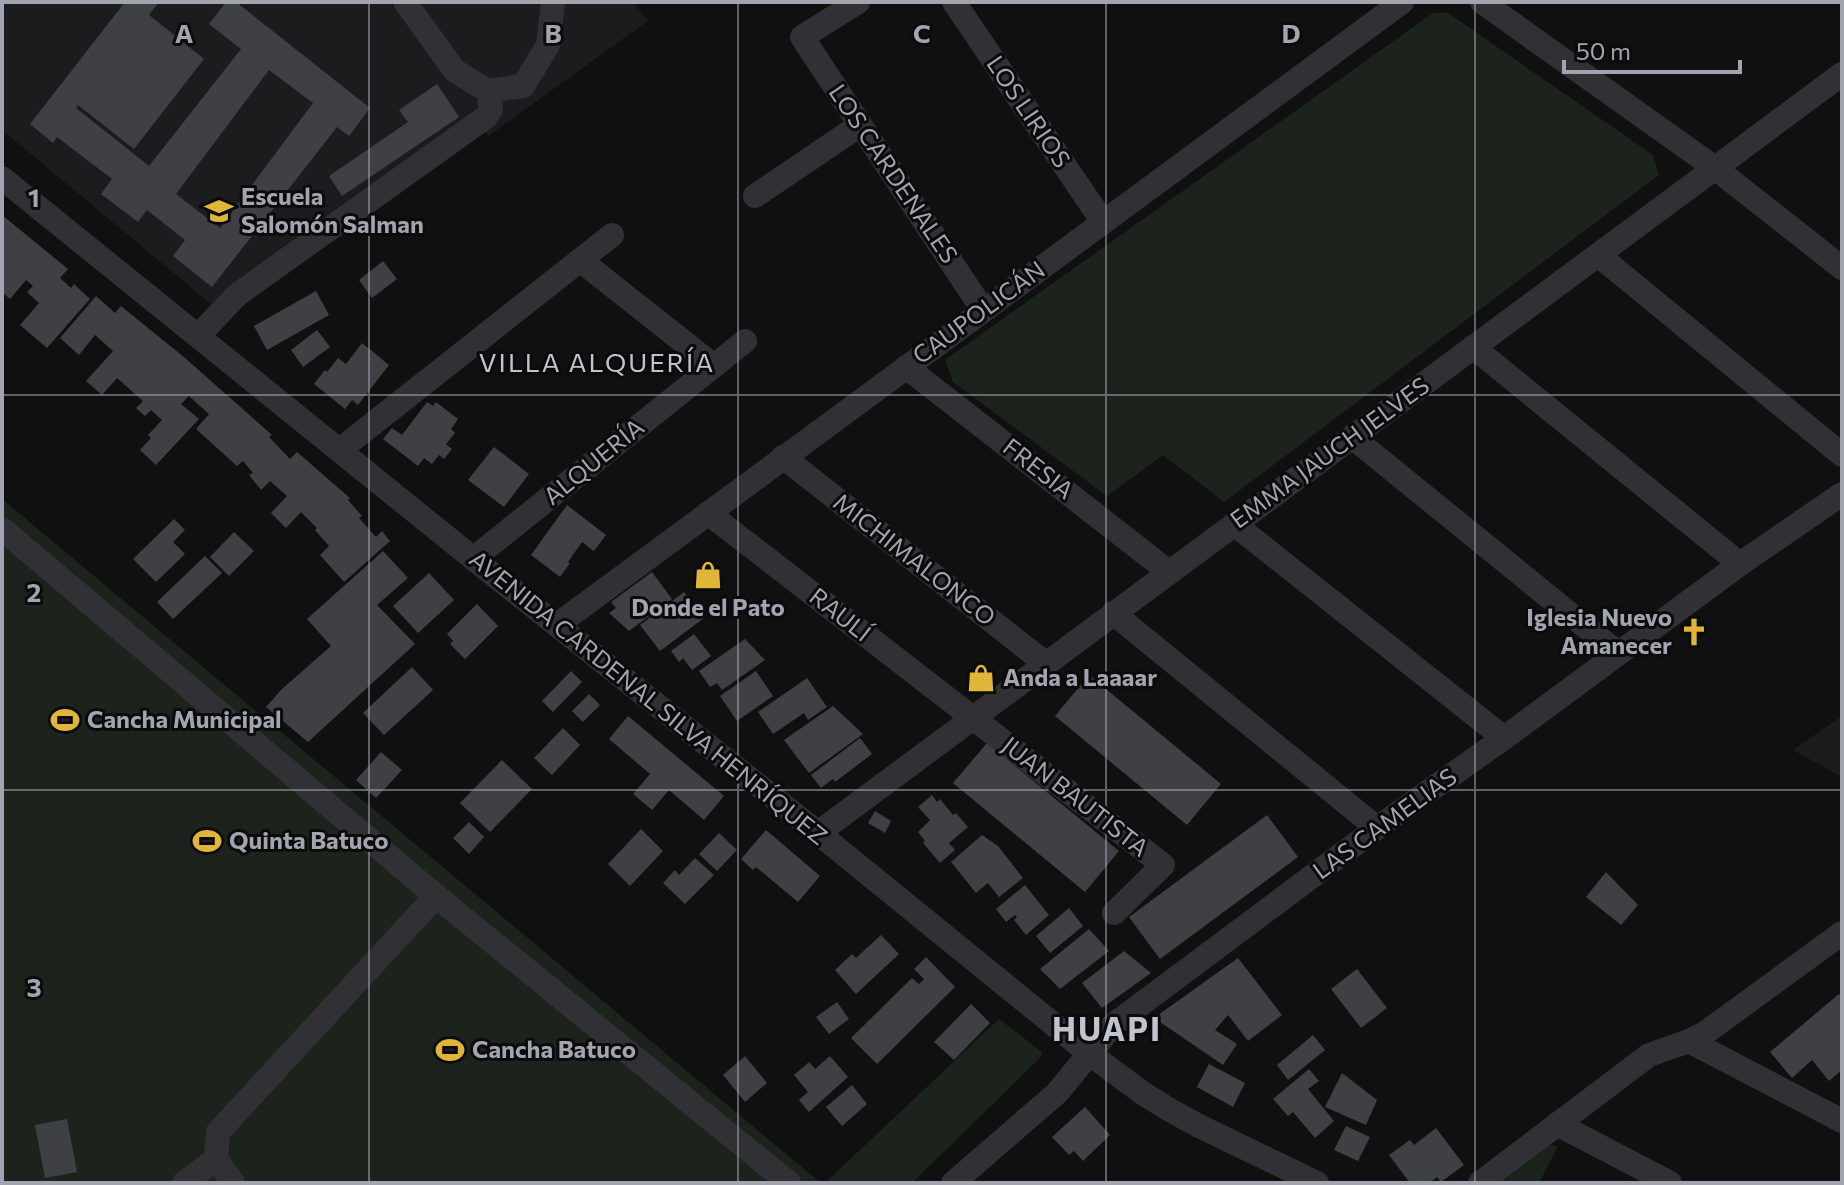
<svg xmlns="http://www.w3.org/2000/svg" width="1844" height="1185" font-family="Commissioner,sans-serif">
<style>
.built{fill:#1c1c1e}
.green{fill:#1c231d}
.building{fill:#3f4044;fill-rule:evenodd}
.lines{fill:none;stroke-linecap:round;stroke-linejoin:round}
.minor{stroke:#313135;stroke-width:24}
.grid{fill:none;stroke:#a2a5b0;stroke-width:2;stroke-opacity:0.55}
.labels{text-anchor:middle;stroke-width:6;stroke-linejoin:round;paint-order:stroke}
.street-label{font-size:24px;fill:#a2a5b0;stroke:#0b0b0c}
.poi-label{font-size:24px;font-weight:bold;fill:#a2a5b0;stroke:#0b0b0c;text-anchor:start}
.neighbourhood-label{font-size:26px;letter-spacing:2px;fill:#c2c4cd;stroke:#0b0b0c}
.district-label{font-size:32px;font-weight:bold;letter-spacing:2px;fill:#c2c4cd;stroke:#0b0b0c}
.grid-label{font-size:26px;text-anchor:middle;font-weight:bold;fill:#a2a5b0;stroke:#0b0b0c;stroke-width:6;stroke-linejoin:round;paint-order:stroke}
</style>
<rect width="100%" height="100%" fill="#101011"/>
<g class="built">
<path d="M2,2H390L416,38L392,2H633L648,21L488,136L473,114L212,305L2,130Z"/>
<path d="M1842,716V777L1793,750Z"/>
</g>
<g class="green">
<path d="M1433,13H1448L1653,155L1659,175L1224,502L1163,455L1107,496L953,382L945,360Z"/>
<path d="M2,499L821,1183H2Z"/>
<path d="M999,1019L1042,1052L1040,1058L912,1183L826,1182Z"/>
<path d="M1550,1145L1558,1146L1539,1183H1501Z"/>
</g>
<g class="building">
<path d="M125,2H159L149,15L204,59L134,149L78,105L76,108L149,166L241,49L209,24L226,2H236L370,108L349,136L337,127L212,287L173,256L185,240L147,210L138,222L101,194L112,179L57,137L53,143L30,124ZM269,70L313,103L220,228L176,194Z"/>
<path d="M437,84L459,117L342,196L329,176L408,122L399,110Z"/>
<path d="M2,215L68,269L60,278L71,288L74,284L90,299L47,348L20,325L39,303L27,292L33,286L26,280L10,299L2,292Z"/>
<path d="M383,261L397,279L372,298L359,280Z"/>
<path d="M316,291L329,315L267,350L254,326Z"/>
<path d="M96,296L115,313L121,306L185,358L272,435L269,437L290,459L297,452L350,498L348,500L362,516L359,518L376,537L382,531L390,541L344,582L320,555L329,546L315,530L317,528L301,512L286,528L271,513L287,496L270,481L261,490L249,475L253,473L243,461L237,466L196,429L209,414L189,396L181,404L199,419L156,465L140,450L151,438L148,435L162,420L151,410L145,416L136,408L143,401L117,378L102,395L86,381L113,351L95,335L79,355L60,338Z"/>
<path d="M317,330L330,347L303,367L291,350Z"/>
<path d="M362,343L389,365L358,405L352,400L345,409L314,384L325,370L327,372L338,358L346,364Z"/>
<path d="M427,402L433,406L436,402L458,419L451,429L455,433L446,444L452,449L444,459L439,455L432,464L424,458L418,466L383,439L392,428L402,435Z"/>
<path d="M494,447L529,474L504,507L468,480Z"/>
<path d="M567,505L606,535L594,551L582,542L568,562L570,563L560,577L531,555Z"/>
<path d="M174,519L185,530L173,542L185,554L156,582L133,559Z"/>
<path d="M234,532L254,551L229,576L210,557Z"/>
<path d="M383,551L408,578L377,605L415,644L308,742L266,707L282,689L331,646L307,619Z"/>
<path d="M205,556L222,573L173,619L157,602Z"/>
<path d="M652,572L672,599L629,631L609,613L616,608L611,602Z"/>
<path d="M429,573L454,600L418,633L393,606Z"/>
<path d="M684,592L704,618L660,651L640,625Z"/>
<path d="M477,604L498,626L465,659L450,644L453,641L447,634Z"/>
<path d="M694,634L711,656L692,670L683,658L679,662L671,651Z"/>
<path d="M745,639L765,660L722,690L717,683L710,687L699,671Z"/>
<path d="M412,667L433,690L384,735L363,713Z"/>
<path d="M571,671L582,682L553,712L542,701Z"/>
<path d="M756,671L773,696L737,721L720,696Z"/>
<path d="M1089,675L1221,784L1187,825L1055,716Z"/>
<path d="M807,678L827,707L808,720L804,713L773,734L758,712Z"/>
<path d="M589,694L600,705L583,722L572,711Z"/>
<path d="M833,706L863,734L809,773L784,740Z"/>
<path d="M628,716L724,796L704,820L669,790L652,810L633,794L650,774L609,739Z"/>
<path d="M563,728L580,745L552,775L534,758Z"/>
<path d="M860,738L872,754L835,782L833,779L821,788L811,775Z"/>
<path d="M987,743L1119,851L1085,892L953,783Z"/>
<path d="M381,752L402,770L376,798L356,780Z"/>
<path d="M502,760L532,789L490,832L460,803Z"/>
<path d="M932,795L937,802L940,799L953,815L956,813L968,827L949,843L955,850L940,863L923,843L925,841L918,832L930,820L918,807Z"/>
<path d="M875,811L891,821L885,833L868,823Z"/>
<path d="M1267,815L1298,857L1160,959L1129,917Z"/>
<path d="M469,822L484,837L469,854L453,838Z"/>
<path d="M641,829L663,851L630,886L608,864Z"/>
<path d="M766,830L820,876L798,902L756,867L753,870L741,859Z"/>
<path d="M719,833L737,850L717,871L699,854Z"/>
<path d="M982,835L998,846L1023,878L999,897L988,883L976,893L951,862Z"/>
<path d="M695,858L714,875L685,904L663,883L675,870L679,875Z"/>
<path d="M1606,872L1638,905L1621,925L1586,897Z"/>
<path d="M1025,885L1049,915L1026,935L1014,920L1017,917L1015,915L1006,922L996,909Z"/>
<path d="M1069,908L1083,926L1050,953L1036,936Z"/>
<path d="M1089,929L1109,951L1060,989L1040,969Z"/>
<path d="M881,935L899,954L856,994L835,970L852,954L856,958Z"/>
<path d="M1124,951L1151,973L1102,1008L1082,983Z"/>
<path d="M926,957L955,987L877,1064L851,1038L912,978L919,984L924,979L914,969Z"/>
<path d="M1238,958L1282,1015L1248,1041L1228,1015L1215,1030L1237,1044L1223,1065L1154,1018Z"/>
<path d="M1357,969L1387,1008L1361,1028L1331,989Z"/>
<path d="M1839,994L1842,998V1070L1829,1081L1812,1060L1792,1078L1770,1052Z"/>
<path d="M837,1002L849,1019L829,1034L816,1017Z"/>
<path d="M971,1004L990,1023L954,1060L934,1042Z"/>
<path d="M1313,1035L1325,1050L1288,1080L1277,1065Z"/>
<path d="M745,1056L767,1083L745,1102L723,1075Z"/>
<path d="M830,1056L848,1077L809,1112L799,1100L808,1092L794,1075L809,1062L815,1069Z"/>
<path d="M1209,1064L1245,1083L1233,1107L1197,1087Z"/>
<path d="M1309,1069L1319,1081L1308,1089L1334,1121L1315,1138L1293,1112L1288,1116L1273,1099Z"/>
<path d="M1342,1073L1377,1100L1366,1125L1325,1107Z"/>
<path d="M852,1085L867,1104L842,1126L826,1107Z"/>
<path d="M1085,1107L1110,1135L1083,1161L1074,1151L1069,1155L1052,1137Z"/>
<path d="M67,1119L77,1172L45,1178L35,1125Z"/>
<path d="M1346,1126L1370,1137L1358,1161L1334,1150Z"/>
<path d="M1436,1128L1464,1165L1441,1182L1437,1177L1429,1183H1410L1389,1155L1410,1140L1414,1145Z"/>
</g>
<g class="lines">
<g class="minor">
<path d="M405,2L455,71L488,91L523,86L548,45L553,2"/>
<path d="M858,2L802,37L983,310"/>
<path d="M954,2L1103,222"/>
<path d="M1482,2L1715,168L1842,268"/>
<path d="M2,178L475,560L818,833L1090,1054L1144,1094L1170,1110L1199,1126L1317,1183"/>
<path d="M755,196L860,125"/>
<path d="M1598,255L1842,455"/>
<path d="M580,260L714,366"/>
<path d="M198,336L237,295L486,117L491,109L488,91"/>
<path d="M1473,347L1740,564"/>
<path d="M906,367L1169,572"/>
<path d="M1352,437L1618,653"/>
<path d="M341,451L351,441L612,235"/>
<path d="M783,457L1045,663"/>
<path d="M708,513L1163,865L1114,913"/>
<path d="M1234,524L1504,738"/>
<path d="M2,529L436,896L789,1183"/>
<path d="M475,560L484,550L745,341"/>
<path d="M1113,613L1377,828"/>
<path d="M557,625L1402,2"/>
<path d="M818,833L1842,74"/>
<path d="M1689,1041L1842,1121"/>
<path d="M1557,1124L1670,1183"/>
<path d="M184,1183L216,1159"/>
<path d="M233,1183L216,1159L218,1132L436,896"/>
<path d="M953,1183L1057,1093L1113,1025L1377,828L1504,738L1740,564L1842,494"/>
<path d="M1480,1183L1649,1055L1689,1041L1705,1033L1842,933"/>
</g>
</g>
<path class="grid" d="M369,2V1183M738,2V1183M1106,2V1183M1475,2V1183M2,395H1842M2,790H1842"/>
<defs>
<symbol id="school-bare" viewBox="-9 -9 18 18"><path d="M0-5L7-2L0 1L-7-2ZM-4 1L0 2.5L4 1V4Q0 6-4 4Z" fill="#e0b538" stroke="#0b0b0c" stroke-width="2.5" paint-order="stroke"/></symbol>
<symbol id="shop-bare" viewBox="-9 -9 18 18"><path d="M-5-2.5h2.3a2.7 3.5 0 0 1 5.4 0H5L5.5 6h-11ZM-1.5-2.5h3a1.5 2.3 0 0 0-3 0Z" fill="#e0b538" stroke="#0b0b0c" stroke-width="2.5" paint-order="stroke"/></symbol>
<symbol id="church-bare" viewBox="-9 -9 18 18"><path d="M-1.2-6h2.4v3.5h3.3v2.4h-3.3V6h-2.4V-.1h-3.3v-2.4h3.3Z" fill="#e0b538" stroke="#0b0b0c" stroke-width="2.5" paint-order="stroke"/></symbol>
<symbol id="stadium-bare" viewBox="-9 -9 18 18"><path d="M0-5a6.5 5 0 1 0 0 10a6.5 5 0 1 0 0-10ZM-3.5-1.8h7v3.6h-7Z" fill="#e0b538" stroke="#0b0b0c" stroke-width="2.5" paint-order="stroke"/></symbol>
</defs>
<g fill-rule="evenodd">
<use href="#school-bare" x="199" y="191" width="40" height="40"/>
<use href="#shop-bare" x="688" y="555" width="40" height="40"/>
<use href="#church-bare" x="1674" y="612" width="40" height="40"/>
<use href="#shop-bare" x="961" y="658" width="40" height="40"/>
<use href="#stadium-bare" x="45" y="700" width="40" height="40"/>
<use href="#stadium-bare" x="187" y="821" width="40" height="40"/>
<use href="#stadium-bare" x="430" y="1030" width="40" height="40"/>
</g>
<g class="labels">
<g class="street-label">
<text transform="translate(1028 112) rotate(56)" y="8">LOS LIRIOS</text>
<text transform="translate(893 174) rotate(56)" y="8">LOS CARDENALES</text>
<text transform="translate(979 313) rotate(-36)" y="8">CAUPOLICÁN</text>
<text transform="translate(1330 453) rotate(-36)" y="8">EMMA JAUCH JELVES</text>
<text transform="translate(594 462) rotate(-39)" y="8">ALQUERÍA</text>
<text transform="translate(1038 469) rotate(38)" y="8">FRESIA</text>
<text transform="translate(914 560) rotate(38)" y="8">MICHIMALONCO</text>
<text transform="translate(840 615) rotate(38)" y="8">RAULÍ</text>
<text transform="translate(648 698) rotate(39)" y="8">AVENIDA CARDENAL SILVA HENRÍQUEZ</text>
<text transform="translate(1075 797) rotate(38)" y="8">JUAN BAUTISTA</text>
<text transform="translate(1385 824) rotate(-36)" y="8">LAS CAMELIAS</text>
</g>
<g class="poi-label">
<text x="241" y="205">Escuela<tspan x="241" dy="28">Salomón Salman</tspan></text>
<text x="708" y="616" text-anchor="middle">Donde el Pato</text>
<text x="1672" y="626" text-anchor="end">Iglesia Nuevo<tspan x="1672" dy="28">Amanecer</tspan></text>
<text x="1003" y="686">Anda a Laaaar</text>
<text x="87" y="728">Cancha Municipal</text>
<text x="229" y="849">Quinta Batuco</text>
<text x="472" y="1058">Cancha Batuco</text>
</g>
<g class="neighbourhood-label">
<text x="597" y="372">VILLA ALQUERÍA</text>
</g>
<g class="district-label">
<text x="1107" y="1041">HUAPI</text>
</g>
</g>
<g class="grid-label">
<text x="184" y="43">A</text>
<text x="553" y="43">B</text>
<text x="922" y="43">C</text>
<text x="1291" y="43">D</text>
<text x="34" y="207">1</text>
<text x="34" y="602">2</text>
<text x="34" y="997">3</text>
</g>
<rect width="1844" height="1185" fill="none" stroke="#a2a5b0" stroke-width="8"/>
<path d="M1564 60v12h176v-12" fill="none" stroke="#a2a5b0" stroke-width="4"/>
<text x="1576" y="60" font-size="24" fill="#a2a5b0" stroke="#0b0b0c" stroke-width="6" paint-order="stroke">50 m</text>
</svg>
